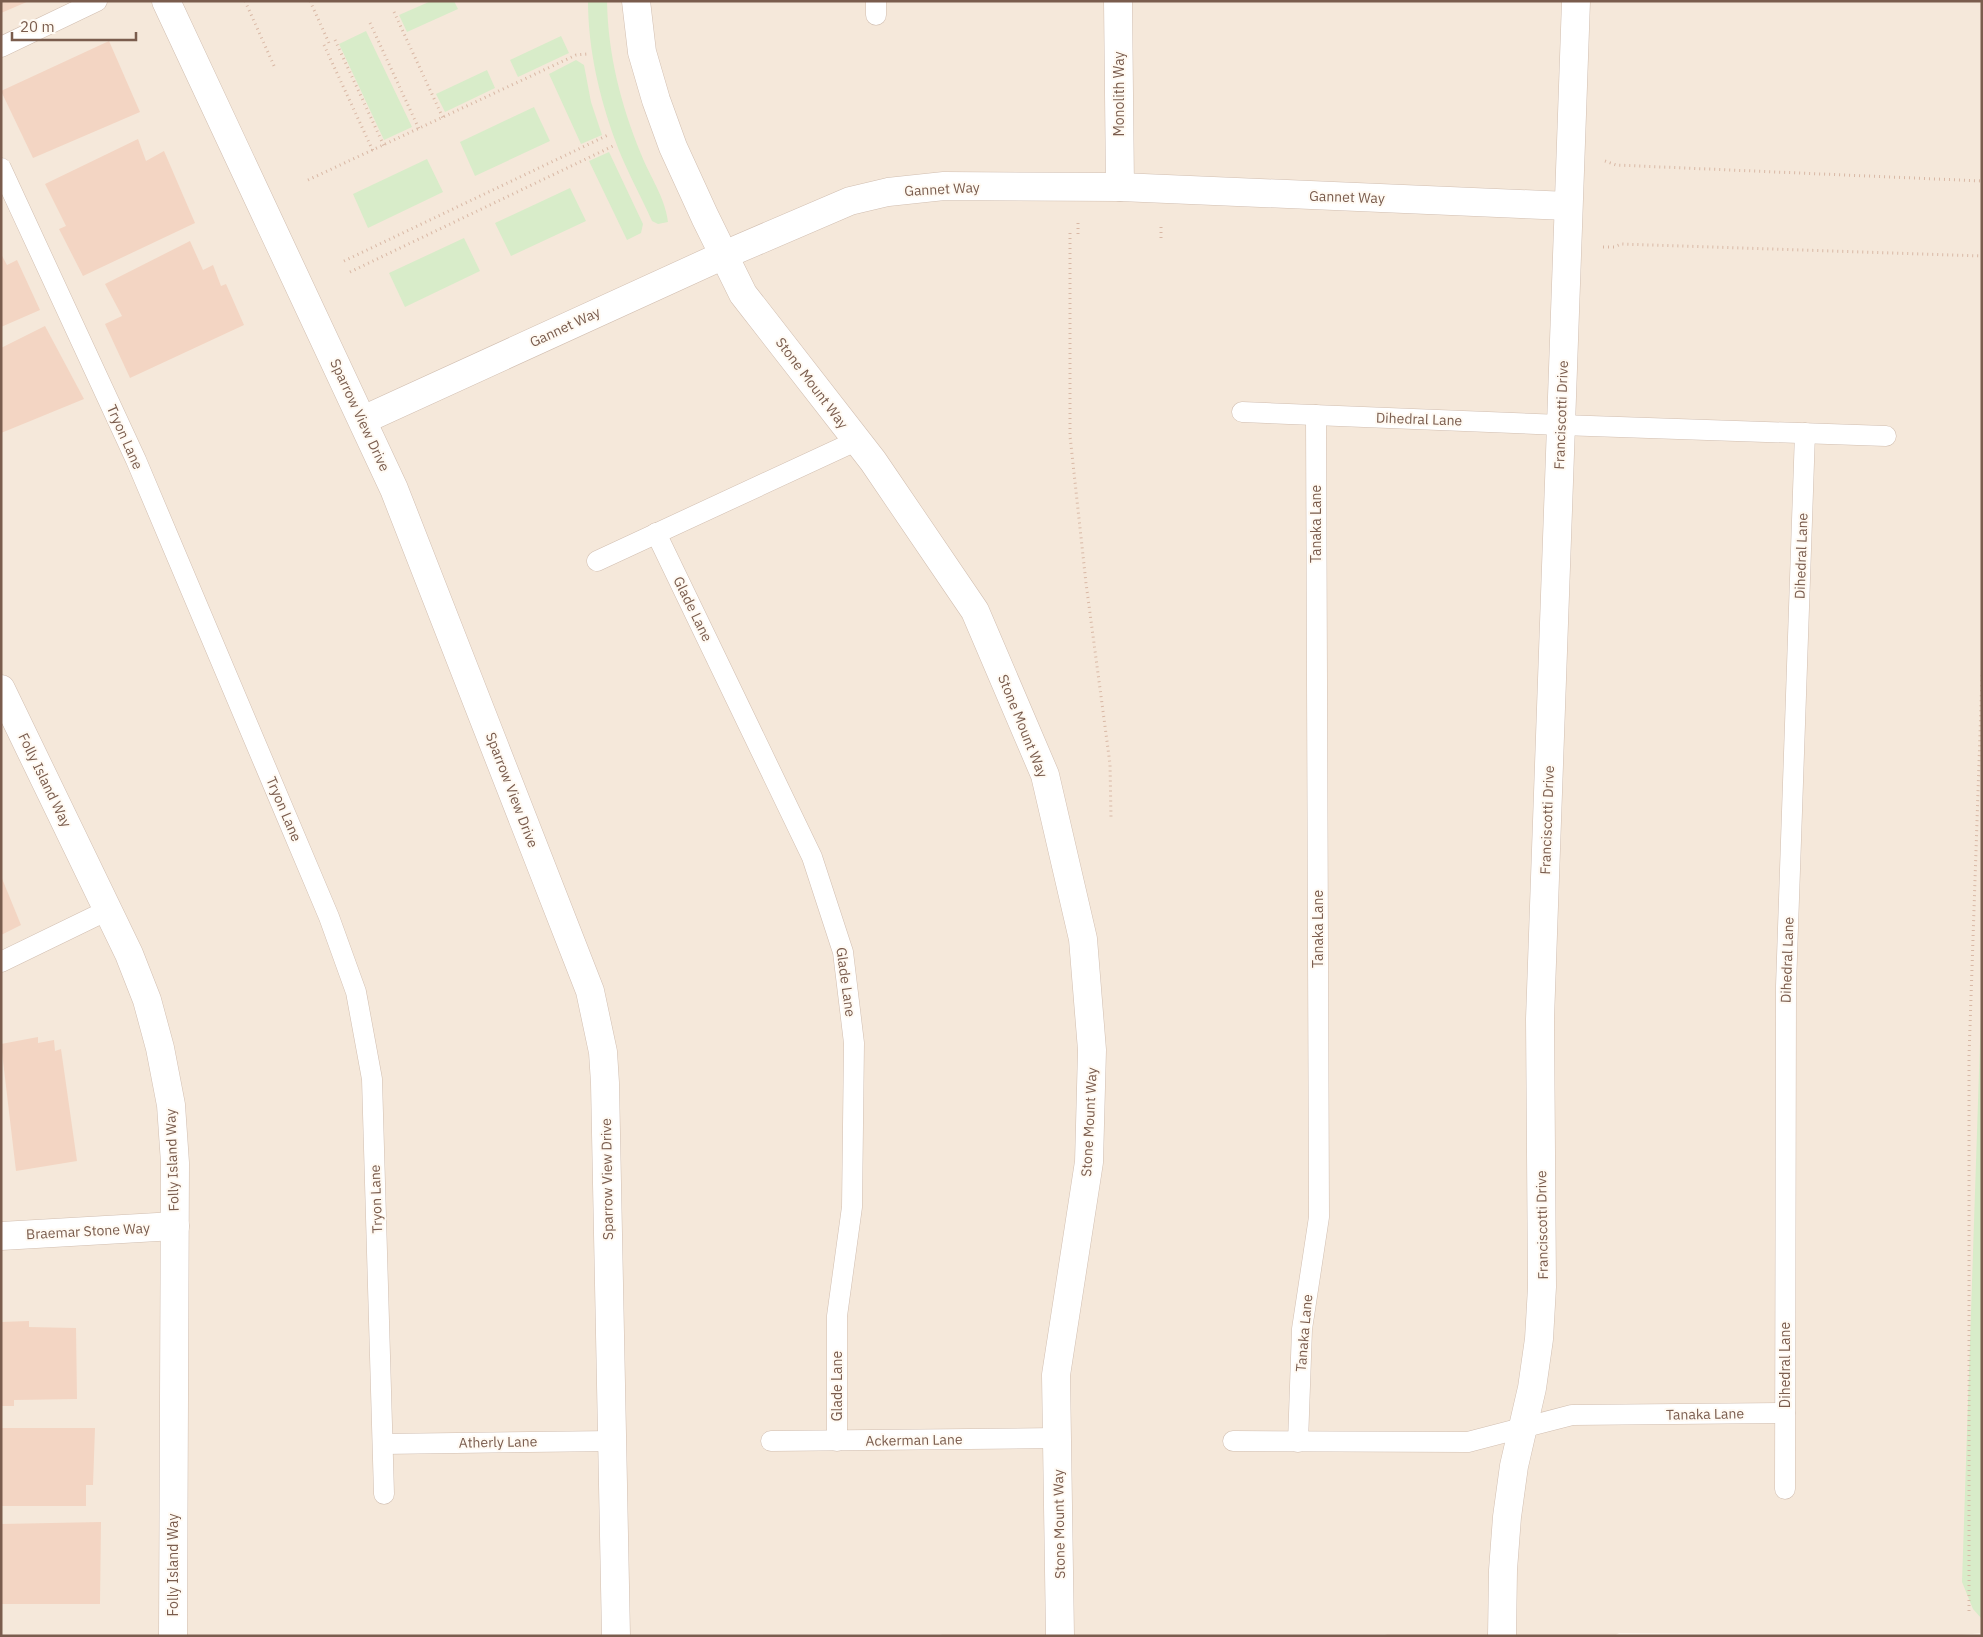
<svg xmlns="http://www.w3.org/2000/svg" width="1983" height="1637" font-family="'IBM Plex Sans',sans-serif">
<style>
.residential{fill:#f5e8da}
.green{fill:#d8ecc9}
.building{fill:#f3d5c3}
.lines{fill:none;stroke-linecap:round;stroke-linejoin:round}
.service-casing{stroke:#d1beb0;stroke-width:21}
.minor-casing{stroke:#d1beb0;stroke-width:29}
.path{stroke:#d9b8a5;stroke-width:3;stroke-dasharray:1 4;stroke-linecap:butt}
.service{stroke:#fff;stroke-width:20}
.minor{stroke:#fff;stroke-width:28}
.labels{text-anchor:middle;stroke-width:4;stroke-linejoin:round;paint-order:stroke}
.street-label{font-size:14px;fill:#7a5c4d;stroke:#fffaf3}
</style>
<rect width="100%" height="100%" fill="#fdf6ec"/>
<path class="residential" d="M1,1H1982V1633L1951,1636L1619,1633L1614,1636H1389L1385,1634L944,1636L940,1634L1,1636Z"/>
<g class="green">
<path d="M431,1H454L458,9L407,32L399,15Z"/>
<path d="M588,1H607C608,55 621,105 641,154C650,177 665,197 668,222L658,224L652,221C640,194 625,168 615,140C599,96 588,48 588,1Z"/>
<path d="M366,31L412,127L384,140L339,44Z"/>
<path d="M561,36L569,53L518,77L510,60Z"/>
<path d="M576,60L584,65L591,102L602,135L581,144L549,74Z"/>
<path d="M487,70L495,88L445,112L436,94Z"/>
<path d="M534,107L550,141L475,176L460,142Z"/>
<path d="M609,152L643,224L641,233L627,240L589,161Z"/>
<path d="M427,159L443,192L368,228L353,194Z"/>
<path d="M570,188L586,221L511,256L495,223Z"/>
<path d="M464,238L480,271L405,307L389,273Z"/>
<path d="M1982,982V1619L1973,1609L1962,1582Z"/>
</g>
<g class="building">
<path d="M1,1H29L1,13Z"/>
<path d="M109,41L140,112L33,158L1,91Z"/>
<path d="M138,139L146,161L164,151L195,223L83,276L59,229L66,226L45,184Z"/>
<path d="M190,241L203,270L213,265L221,286L226,284L244,325L130,378L105,324L122,316L105,284Z"/>
<path d="M1,254L7,265L17,260L40,310L1,327Z"/>
<path d="M45,326L84,399L1,433V348Z"/>
<path d="M1,876L21,925L1,935Z"/>
<path d="M38,1037V1043L54,1040L55,1051L61,1049L77,1161L16,1171L1,1044Z"/>
<path d="M29,1321V1327L76,1328L77,1399L14,1400V1406H1V1322Z"/>
<path d="M1,1428H95L93,1485H86V1506H1Z"/>
<path d="M101,1522L100,1604H1V1524Z"/>
</g>
<g class="lines">
<defs>
<g id="service">
<path d="M876,1V15"/>
<path d="M1,47L97,1"/>
<path d="M1,168L136,460L329,917L356,992L372,1079L384,1494"/>
<path d="M1242,412L1561,425L1886,436"/>
<path d="M656,533L812,857L843,952L854,1043L852,1207L837,1316V1441"/>
<path d="M597,561L856,441"/>
<path d="M1,962L108,910"/>
<path d="M771,1441L1057,1438"/>
<path d="M1233,1441L1468,1442L1572,1415L1785,1413"/>
<path d="M1298,1442L1302,1329L1319,1217L1316,415"/>
<path d="M383,1444L613,1441"/>
<path d="M1785,1489L1786,986L1805,433"/>
</g>
<g id="minor">
<path d="M166,1L394,489L590,991L603,1052L605,1083L616,1636"/>
<path d="M636,1L642,52L656,100L673,147L705,217L743,294L873,461L975,611L1045,775L1083,939L1092,1050L1089,1162L1056,1375L1060,1636"/>
<path d="M1118,1L1120,187"/>
<path d="M363,420L724,255L850,201L888,192L944,186L1120,187L1568,206"/>
<path d="M1,689L129,954L147,1000L160,1048L171,1105L175,1163L173,1636"/>
<path d="M1,1236L175,1226"/>
<path d="M1502,1636L1503,1570L1507,1517L1514,1466L1532,1388L1539,1339L1542,1287L1540,1019L1576,1"/>
</g>
</defs>
<use href="#service" class="service-casing"/>
<use href="#minor" class="minor-casing"/>
<g class="path">
<path d="M245,1L275,68"/>
<path d="M310,1L329,43"/>
<path d="M394,12L443,118"/>
<path d="M370,23L419,129"/>
<path d="M335,40L384,146"/>
<path d="M324,45L373,151"/>
<path d="M1605,161L1616,165L1982,181"/>
<path d="M308,180L576,55L587,54"/>
<path d="M1070,233V436L1086,583L1110,764L1111,818"/>
<path d="M1078,234V222"/>
<path d="M1161,238V223"/>
<path d="M1603,247H1614L1621,244L1982,256"/>
<path d="M344,261L608,135"/>
<path d="M350,272L613,146"/>
<path d="M1969,1611V1056L1982,675"/>
</g>
<use href="#service" class="service"/>
<use href="#minor" class="minor"/>
</g>
<g class="labels">
<g class="street-label">
<text transform="translate(1119 94) rotate(-90)" y="5">Monolith Way</text>
<text transform="translate(942 189) rotate(-3)" y="5">Gannet Way</text>
<text transform="translate(1347 197) rotate(2)" y="5">Gannet Way</text>
<text transform="translate(565 327) rotate(-25)" y="5">Gannet Way</text>
<text transform="translate(812 383) rotate(53)" y="5">Stone Mount Way</text>
<text transform="translate(360 415) rotate(65)" y="5">Sparrow View Drive</text>
<text transform="translate(1561 415) rotate(-88)" y="5">Franciscotti Drive</text>
<text transform="translate(1419 419) rotate(2)" y="5">Dihedral Lane</text>
<text transform="translate(125 437) rotate(66)" y="5">Tryon Lane</text>
<text transform="translate(1316 524) rotate(-90)" y="5">Tanaka Lane</text>
<text transform="translate(1801 556) rotate(-88)" y="5">Dihedral Lane</text>
<text transform="translate(693 609) rotate(64)" y="5">Glade Lane</text>
<text transform="translate(1023 726) rotate(68)" y="5">Stone Mount Way</text>
<text transform="translate(45 780) rotate(64)" y="5">Folly Island Way</text>
<text transform="translate(512 790) rotate(69)" y="5">Sparrow View Drive</text>
<text transform="translate(284 809) rotate(67)" y="5">Tryon Lane</text>
<text transform="translate(1547 820) rotate(-88)" y="5">Franciscotti Drive</text>
<text transform="translate(1318 929) rotate(-90)" y="5">Tanaka Lane</text>
<text transform="translate(1787 960) rotate(-88)" y="5">Dihedral Lane</text>
<text transform="translate(846 982) rotate(82)" y="5">Glade Lane</text>
<text transform="translate(1089 1122) rotate(-87)" y="5">Stone Mount Way</text>
<text transform="translate(172 1160) rotate(-92)" y="5">Folly Island Way</text>
<text transform="translate(607 1179) rotate(-91)" y="5">Sparrow View Drive</text>
<text transform="translate(376 1199) rotate(-92)" y="5">Tryon Lane</text>
<text transform="translate(1542 1225) rotate(-91)" y="5">Franciscotti Drive</text>
<text transform="translate(88 1231) rotate(-3)" y="5">Braemar Stone Way</text>
<text transform="translate(1304 1333) rotate(-85)" y="5">Tanaka Lane</text>
<text transform="translate(1785 1365) rotate(-90)" y="5">Dihedral Lane</text>
<text transform="translate(837 1386) rotate(-90)" y="5">Glade Lane</text>
<text transform="translate(1705 1414) rotate(-1)" y="5">Tanaka Lane</text>
<text transform="translate(914 1440) rotate(-1)" y="5">Ackerman Lane</text>
<text transform="translate(498 1442) rotate(-1)" y="5">Atherly Lane</text>
<text transform="translate(1059 1524) rotate(-91)" y="5">Stone Mount Way</text>
<text transform="translate(173 1565) rotate(-90)" y="5">Folly Island Way</text>
</g>
</g>
<rect width="1983" height="1637" fill="none" stroke="#7a5c4d" stroke-width="5"/>
<path d="M12 32v8h124v-8" fill="none" stroke="#7a5c4d" stroke-width="2.5"/>
<text x="20" y="32" font-size="15" fill="#7a5c4d" stroke="#fffaf3" stroke-width="4" paint-order="stroke">20 m</text>
</svg>
